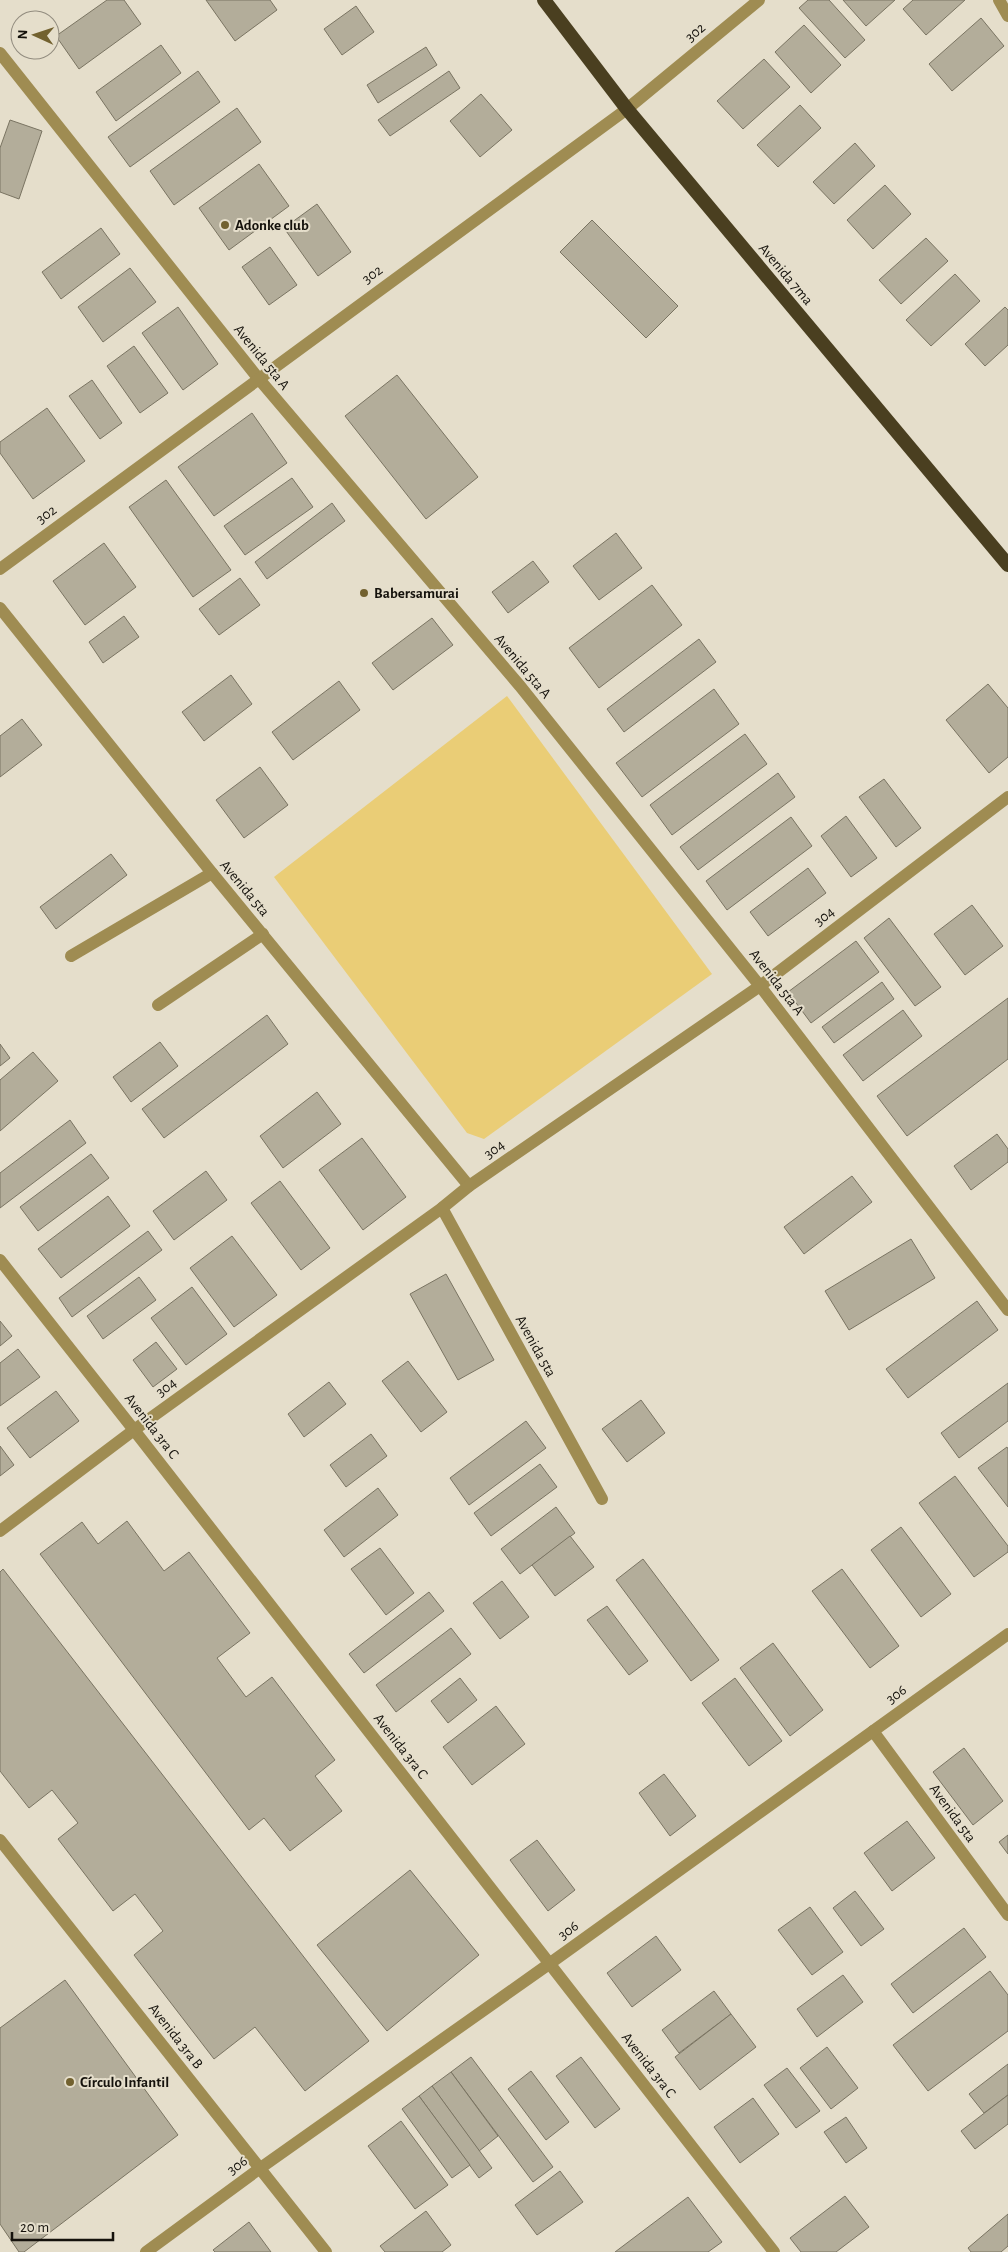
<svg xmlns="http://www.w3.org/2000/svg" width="1008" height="2252" font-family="'Alegreya Sans',sans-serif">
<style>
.green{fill:#eacd76}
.building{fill:#b3ad9a;stroke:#7a7462}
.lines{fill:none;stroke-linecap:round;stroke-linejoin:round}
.minor{stroke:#9f8c52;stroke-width:12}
.tertiary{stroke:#9f8c52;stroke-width:12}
.trunk{stroke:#4a3f20;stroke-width:14}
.poi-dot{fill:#72612f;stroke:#e5decb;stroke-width:2}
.labels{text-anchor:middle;stroke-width:4;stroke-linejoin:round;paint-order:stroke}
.street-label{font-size:15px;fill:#15120c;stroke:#e5decb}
.poi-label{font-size:15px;font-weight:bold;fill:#15120c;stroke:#e5decb;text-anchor:start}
</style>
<rect width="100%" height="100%" fill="#e5decb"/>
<path class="green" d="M507,696L712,974L484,1139L467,1133L274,877Z"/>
<g class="building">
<path d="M107,0H124L141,24L79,69L56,36Z"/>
<path d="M206,0H270L277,10L235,41Z"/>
<path d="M808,0H829L865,40L845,58L799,8Z"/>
<path d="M843,0H895L866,26Z"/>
<path d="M913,0H965L926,35L903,9Z"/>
<path d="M356,6L374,32L342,55L324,29Z"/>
<path d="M981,18L1004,46L952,91L929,64Z"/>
<path d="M804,25L841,65L811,93L775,52Z"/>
<path d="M161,45L181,73L116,121L96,92Z"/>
<path d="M426,47L437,65L378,103L367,85Z"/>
<path d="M764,59L790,87L743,129L717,101Z"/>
<path d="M198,71L220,102L130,167L108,137Z"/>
<path d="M449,71L460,88L390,136L378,120Z"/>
<path d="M481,94L512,130L480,157L450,121Z"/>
<path d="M800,105L821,128L778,167L757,145Z"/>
<path d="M237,108L261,142L174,205L150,171Z"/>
<path d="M10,120L42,131L19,199L0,192V148Z"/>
<path d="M855,143L875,166L834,204L813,182Z"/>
<path d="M259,164L289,206L229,250L199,208Z"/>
<path d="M885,185L911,214L873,249L847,220Z"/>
<path d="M317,204L351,252L318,276L284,228Z"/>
<path d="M592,220L678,306L646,338L560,252Z"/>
<path d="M101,228L120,254L61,299L42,272Z"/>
<path d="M926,238L948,261L901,304L879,280Z"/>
<path d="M270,247L297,285L269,305L242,267Z"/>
<path d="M130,268L156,302L103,342L78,307Z"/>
<path d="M955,274L980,301L931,346L906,320Z"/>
<path d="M178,307L218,364L183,390L142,333Z"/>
<path d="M1005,307L1008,310V345L985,366L965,344Z"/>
<path d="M134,346L168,393L140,413L107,366Z"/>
<path d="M397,375L478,477L426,519L345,416Z"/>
<path d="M92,380L122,423L100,439L69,396Z"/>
<path d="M47,408L85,461L33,499L0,453V442Z"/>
<path d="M252,413L287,463L214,516L178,467Z"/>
<path d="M292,478L313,507L245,555L224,526Z"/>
<path d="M166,480L231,570L193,597L129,507Z"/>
<path d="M332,503L345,521L267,579L255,562Z"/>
<path d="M616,533L642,568L599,600L573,566Z"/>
<path d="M104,543L136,587L85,625L53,581Z"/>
<path d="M533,561L549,582L508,613L492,592Z"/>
<path d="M240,578L260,605L219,635L199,609Z"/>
<path d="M652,585L682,625L599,688L569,648Z"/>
<path d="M124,616L139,637L103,663L89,642Z"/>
<path d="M432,618L453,645L393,690L372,663Z"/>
<path d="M699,639L716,662L624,732L607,709Z"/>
<path d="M231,675L252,704L204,741L182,712Z"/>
<path d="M339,681L360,710L293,760L272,732Z"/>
<path d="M988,684L1008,708V757L989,773L946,720Z"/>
<path d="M714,689L739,724L642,797L616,763Z"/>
<path d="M22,719L42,745L0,777V736Z"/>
<path d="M745,734L767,764L672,835L650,805Z"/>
<path d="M260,767L288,805L244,838L216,800Z"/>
<path d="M778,773L795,797L698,870L680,847Z"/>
<path d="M884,779L921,828L896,847L859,797Z"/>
<path d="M846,816L877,858L851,877L821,836Z"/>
<path d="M791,817L812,846L727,910L706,881Z"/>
<path d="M111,854L127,875L56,929L40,907Z"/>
<path d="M808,868L826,893L768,936L750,912Z"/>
<path d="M972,905L1003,946L965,975L934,934Z"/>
<path d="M889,918L941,987L915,1006L864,938Z"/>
<path d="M856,941L879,972L811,1023L788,992Z"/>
<path d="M882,982L894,999L834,1043L822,1027Z"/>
<path d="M1008,998V1059L907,1136L877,1096Z"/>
<path d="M903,1010L922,1036L863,1081L843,1055Z"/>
<path d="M267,1015L288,1044L164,1138L142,1109Z"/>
<path d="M160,1042L178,1066L131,1102L113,1077Z"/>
<path d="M0,1044L10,1058L0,1066Z"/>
<path d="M33,1052L58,1081L0,1131V1080Z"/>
<path d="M317,1092L341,1124L283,1168L260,1136Z"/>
<path d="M70,1120L86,1143L0,1208V1173Z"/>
<path d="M997,1134L1008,1149V1162L971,1190L954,1166Z"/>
<path d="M362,1138L406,1197L363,1230L319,1170Z"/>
<path d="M91,1154L109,1178L38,1231L20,1207Z"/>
<path d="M206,1171L227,1200L174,1240L153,1211Z"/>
<path d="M852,1176L872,1202L804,1254L784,1227Z"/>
<path d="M280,1181L330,1248L301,1270L251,1203Z"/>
<path d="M108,1196L130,1226L61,1278L38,1249Z"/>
<path d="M148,1231L162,1250L72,1317L59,1298Z"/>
<path d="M232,1236L277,1295L234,1327L190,1268Z"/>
<path d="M911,1239L935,1278L849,1330L825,1291Z"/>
<path d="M446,1274L494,1360L458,1380L410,1294Z"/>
<path d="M139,1277L156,1300L103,1339L87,1316Z"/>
<path d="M192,1287L227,1334L186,1365L151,1318Z"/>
<path d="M977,1301L998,1330L908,1398L886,1369Z"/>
<path d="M0,1321L12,1336L0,1346Z"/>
<path d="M156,1342L177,1369L153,1387L133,1360Z"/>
<path d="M18,1349L40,1377L0,1406V1363Z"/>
<path d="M408,1361L447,1412L421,1432L382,1381Z"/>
<path d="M329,1382L346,1404L304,1437L288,1414Z"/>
<path d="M1008,1383V1421L959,1458L941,1433Z"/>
<path d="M56,1391L79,1421L30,1458L7,1428Z"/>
<path d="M641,1400L665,1433L627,1462L602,1429Z"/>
<path d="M526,1421L546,1448L469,1505L450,1478Z"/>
<path d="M371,1434L387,1456L346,1487L330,1465Z"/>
<path d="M0,1446L14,1465L0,1476Z"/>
<path d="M1007,1447L1008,1449V1507L978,1468Z"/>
<path d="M540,1464L557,1487L491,1536L474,1513Z"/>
<path d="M955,1476L1008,1546V1552L974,1577L919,1503Z"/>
<path d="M378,1488L398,1515L344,1557L324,1530Z"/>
<path d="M556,1507L575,1533L520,1574L501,1549Z"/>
<path d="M127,1521L164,1571L189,1552L250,1633L217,1658L246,1697L272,1677L335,1760L315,1776L342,1811L290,1851L264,1818L249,1830L40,1554L82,1522L98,1544Z"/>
<path d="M901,1527L951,1594L921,1617L871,1550Z"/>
<path d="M570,1536L594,1567L555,1596L532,1565Z"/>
<path d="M380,1548L414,1593L386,1615L351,1569Z"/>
<path d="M643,1559L719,1660L691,1681L616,1580Z"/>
<path d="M3,1569L369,2041L305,2091L255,2027L214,2059L134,1955L163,1931L135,1894L113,1911L58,1839L78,1823L52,1790L29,1808L0,1771V1572Z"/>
<path d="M842,1569L899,1646L870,1668L812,1591Z"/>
<path d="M502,1581L529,1617L500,1639L473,1603Z"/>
<path d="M429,1592L444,1611L364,1673L349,1654Z"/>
<path d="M607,1606L648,1661L629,1675L587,1620Z"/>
<path d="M451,1628L471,1654L396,1712L376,1685Z"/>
<path d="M773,1643L823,1710L790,1736L740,1668Z"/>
<path d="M460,1678L477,1700L448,1723L431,1701Z"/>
<path d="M735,1678L782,1741L749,1766L702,1703Z"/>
<path d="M496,1706L525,1744L472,1785L443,1747Z"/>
<path d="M964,1748L1003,1801L973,1825L933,1772Z"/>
<path d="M664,1774L696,1816L670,1836L639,1793Z"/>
<path d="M907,1821L935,1858L892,1891L864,1853Z"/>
<path d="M1008,1835V1854L999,1842Z"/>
<path d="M537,1840L575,1890L548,1911L510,1860Z"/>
<path d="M410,1870L479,1955L387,2031L317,1945Z"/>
<path d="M855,1891L884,1929L861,1946L833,1908Z"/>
<path d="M810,1907L843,1952L812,1975L778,1930Z"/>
<path d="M964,1928L986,1957L913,2013L891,1984Z"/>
<path d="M656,1936L681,1970L632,2007L607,1973Z"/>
<path d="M990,1971L1008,1995V2031L928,2091L893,2045Z"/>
<path d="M843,1975L863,2002L817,2037L797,2009Z"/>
<path d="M65,1980L178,2135L24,2252H19L0,2224V2028Z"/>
<path d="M714,1991L731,2014L679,2053L662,2030Z"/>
<path d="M731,2014L756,2047L700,2090L675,2057Z"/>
<path d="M827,2047L858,2088L831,2109L800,2068Z"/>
<path d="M471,2057L553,2167L533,2182L451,2072Z"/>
<path d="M581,2057L620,2109L595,2128L556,2076Z"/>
<path d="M1008,2064V2095L984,2113L969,2094Z"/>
<path d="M787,2068L820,2111L796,2128L764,2085Z"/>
<path d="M531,2071L569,2122L546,2140L508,2089Z"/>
<path d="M451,2072L498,2136L479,2151L432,2086Z"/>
<path d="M432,2086L492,2168L479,2178L419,2096Z"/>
<path d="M1008,2095V2124L975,2149L961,2131Z"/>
<path d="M419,2096L470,2165L452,2178L402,2109Z"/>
<path d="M753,2098L779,2134L740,2163L714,2127Z"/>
<path d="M846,2117L867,2148L846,2163L824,2132Z"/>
<path d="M401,2121L448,2185L415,2209L368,2146Z"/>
<path d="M560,2171L583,2202L537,2235L515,2205Z"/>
<path d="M845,2196L869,2227L836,2252H801L790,2238Z"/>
<path d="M688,2197L722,2242L708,2252H615Z"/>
<path d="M426,2211L451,2245L442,2252H385L380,2246Z"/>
<path d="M1008,2214V2246L1001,2252H971L968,2248Z"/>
<path d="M249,2222L271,2252H215L213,2250Z"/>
</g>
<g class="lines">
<g class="minor">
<path d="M999,0L1008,16"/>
<path d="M0,53L258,378L520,686L760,986L1008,1310"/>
<path d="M0,569L627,109L759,0"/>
<path d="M0,608L212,873L469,1186"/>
<path d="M71,956L212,873"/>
<path d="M158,1005L263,934"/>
<path d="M442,1208L602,1499"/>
<path d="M0,1260L134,1430L774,2252"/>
<path d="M0,1531L134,1430L442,1208L469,1186L760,986L1008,797"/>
<path d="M873,1731L1008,1915"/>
<path d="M0,1840L326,2252"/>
</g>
<path class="tertiary" d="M146,2252L259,2169L549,1964L1008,1634"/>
<path class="trunk" d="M544,0L627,109L1008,565"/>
</g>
<g class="poi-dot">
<circle cx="225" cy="225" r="5"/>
<circle cx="364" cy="593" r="5"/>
<circle cx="70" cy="2082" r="5"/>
</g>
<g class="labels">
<g class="street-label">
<text transform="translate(695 32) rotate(-40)" y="5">302</text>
<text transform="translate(372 274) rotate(-36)" y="5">302</text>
<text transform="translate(786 274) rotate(50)" y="5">Avenida 7ma</text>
<text transform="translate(262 357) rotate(51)" y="5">Avenida 5ta A</text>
<text transform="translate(46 514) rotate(-36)" y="5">302</text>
<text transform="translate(523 666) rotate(50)" y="5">Avenida 5ta A</text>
<text transform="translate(245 888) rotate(50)" y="5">Avenida 5ta</text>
<text transform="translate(824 916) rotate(-37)" y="5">304</text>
<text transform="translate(777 982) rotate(52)" y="5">Avenida 5ta A</text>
<text transform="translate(494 1149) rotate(-35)" y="5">304</text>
<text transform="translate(536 1346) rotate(61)" y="5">Avenida 5ta</text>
<text transform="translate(166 1387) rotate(-36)" y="5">304</text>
<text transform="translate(152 1426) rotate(52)" y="5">Avenida 3ra C</text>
<text transform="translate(896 1694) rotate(-36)" y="5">306</text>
<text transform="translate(401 1746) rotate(52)" y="5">Avenida 3ra C</text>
<text transform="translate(953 1813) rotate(54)" y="5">Avenida 5ta</text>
<text transform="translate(568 1930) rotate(-36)" y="5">306</text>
<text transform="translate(176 2036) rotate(52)" y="5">Avenida 3ra B</text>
<text transform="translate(649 2065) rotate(52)" y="5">Avenida 3ra C</text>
<text transform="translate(237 2165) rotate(-36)" y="5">306</text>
</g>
<g class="poi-label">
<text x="235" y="230">Adonke club</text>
<text x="374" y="598">Babersamurai</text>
<text x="80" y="2087">Círculo Infantil</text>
</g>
</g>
<g transform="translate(35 35) rotate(273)"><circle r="24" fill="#e5decb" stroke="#928c7f"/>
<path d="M0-4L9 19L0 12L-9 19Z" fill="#72612f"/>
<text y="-8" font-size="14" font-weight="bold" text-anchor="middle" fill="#15120c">N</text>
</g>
<path d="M12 2232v8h101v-8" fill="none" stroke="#15120c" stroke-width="2.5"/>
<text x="20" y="2232" font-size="15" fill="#15120c" stroke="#e5decb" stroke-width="4" paint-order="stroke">20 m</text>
</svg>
